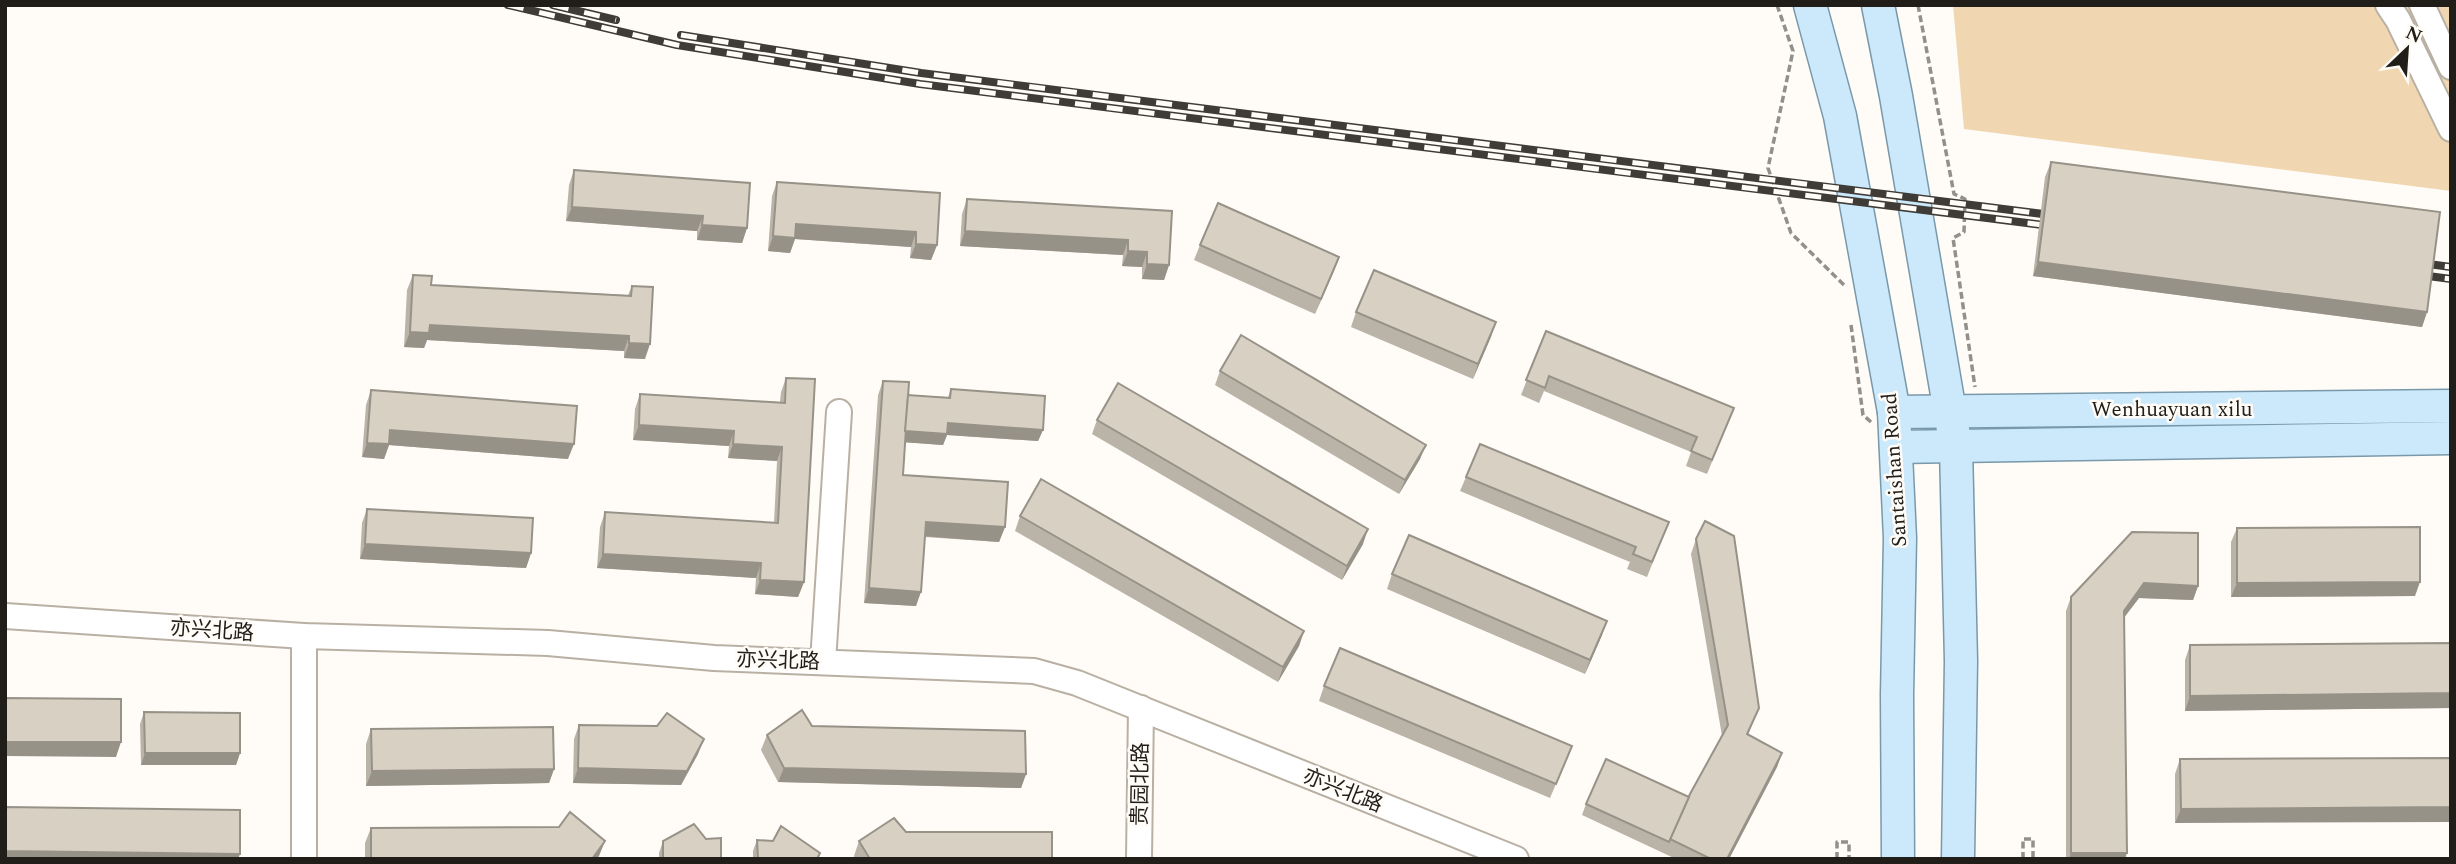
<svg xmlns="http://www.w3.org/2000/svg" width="2456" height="864" font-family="Spectral,'Noto Sans SC',serif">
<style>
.green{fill:#f1d7b1}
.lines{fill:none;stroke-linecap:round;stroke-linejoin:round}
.minor-casing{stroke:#b9b0a4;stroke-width:28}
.major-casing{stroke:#7999aa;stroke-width:35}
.path{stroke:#938f8a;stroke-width:3.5;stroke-dasharray:7 3.5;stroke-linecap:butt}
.minor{stroke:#fff;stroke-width:24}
.major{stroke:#cbe9fb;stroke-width:32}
.rail-casing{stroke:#3f3c37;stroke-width:8}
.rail{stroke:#fffbf6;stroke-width:5;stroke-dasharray:16;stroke-linecap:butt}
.wall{fill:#bab3a8}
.shaded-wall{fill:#979288}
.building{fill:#d8d0c3;stroke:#979288;stroke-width:2}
.labels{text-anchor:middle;stroke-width:5;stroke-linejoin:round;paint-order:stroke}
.street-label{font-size:21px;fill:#211e19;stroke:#fffbf6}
</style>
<rect width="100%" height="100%" fill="#fffbf6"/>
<path class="green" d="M1953,5H2451V191L1964,129Z"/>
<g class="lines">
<defs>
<g id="minor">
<path d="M2388,5L2398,20L2451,129"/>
<path d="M2422,5L2451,67"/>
<path d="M5,616L304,636L548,643L714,658L1034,671L1077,683L1516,859"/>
<path d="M304,636V859"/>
<path d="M823,662L839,412"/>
<path d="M1139,859L1141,708"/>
</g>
<g id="major">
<path d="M1810,5L1840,116L1894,412L1900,538L1897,695L1898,859"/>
<path d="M1878,5L1896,96L1956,447L1961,661L1958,859"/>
<path d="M1894,412L2451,406"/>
<path d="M1896,447L2451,438"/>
</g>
</defs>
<use href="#minor" class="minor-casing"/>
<use href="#major" class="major-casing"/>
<g class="path">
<path d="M1777,5L1793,51L1768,168L1791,233L1845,286"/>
<path d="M1918,5L1954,194L1965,199L1964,232L1953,238L1975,387"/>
<path d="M1851,325L1863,415L1871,422"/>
<path d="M1837,859V842H1849V859"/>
<path d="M2023,859V839H2033V859"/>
</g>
<use href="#minor" class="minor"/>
<use href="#major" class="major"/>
<defs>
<g id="rail">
<path d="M508,5L677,45L920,84L2059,227"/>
<path d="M553,5L616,20"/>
<path d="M681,35L921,73L2059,216"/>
<path d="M2413,262L2451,267"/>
<path d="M2413,274L2451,279"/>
</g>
</defs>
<use href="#rail" class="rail-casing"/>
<use href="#rail" class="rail"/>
</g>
<g class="wall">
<path d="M2051,162L2427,312L2422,327L2033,276L2045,177Z"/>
<path d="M574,170L747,228L742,243L697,240V231L566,221L569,185Z"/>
<path d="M777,182L940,193L937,245L931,260L910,258L911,247L795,239L790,253L768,251L772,196Z"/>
<path d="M967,199L1172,211L1169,265L1164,280L1142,279V267L1122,266L1123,255L960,246L962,214Z"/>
<path d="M1200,245L1339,257L1315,314L1194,260Z"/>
<path d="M413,275L431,285L628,295L632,286L645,359L624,358V351L427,340L424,348L404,347L407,290Z"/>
<path d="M1356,312L1496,322L1473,379L1351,327Z"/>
<path d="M1546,331L1734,408L1707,474L1686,466L1691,452L1544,391L1539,403L1521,395Z"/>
<path d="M1220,371L1420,459L1399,494L1215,385Z"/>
<path d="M786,378L804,582L798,597L755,594L756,578L597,568L600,527L605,512L774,523L777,461L728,458L729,446L633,440L635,409L640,394L780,402L781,392Z"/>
<path d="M883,381L908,395L948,397L951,389L1043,430L1038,441L947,435L943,445L905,442L903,475L1005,527L999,542L925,537L916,606L864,603L878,395Z"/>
<path d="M371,390L568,459L389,445L384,459L362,457L366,405Z"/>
<path d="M1097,420L1363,544L1342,580L1092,434Z"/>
<path d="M1466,477L1669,522L1647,577L1627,569L1630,562L1460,491Z"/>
<path d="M367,509L531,553L526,568L360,559L362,523Z"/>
<path d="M1020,516L1304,631L1299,646L1278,682L1015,531Z"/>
<path d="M2237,528L2415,596L2231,597V542Z"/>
<path d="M1696,539L1759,708L1748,735L1782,753L1777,767L1729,859H1676L1582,815L1586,804L1689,797L1722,736L1691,554Z"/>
<path d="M1392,574L1602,635L1585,674L1387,589Z"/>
<path d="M2198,586L2193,600L2139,598L2124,618L2125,859H2066V611L2071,597Z"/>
<path d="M2451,643V708L2185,711V660L2190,645Z"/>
<path d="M1324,686L1572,746L1550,798L1319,701Z"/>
<path d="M144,712L240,753L236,765H141L140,724Z"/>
<path d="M579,725L698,754L681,785L573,783L574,739Z"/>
<path d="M812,726L1026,774L1021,788L778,782L761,750L767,735Z"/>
<path d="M371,729L554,769L549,783L366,786V744Z"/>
<path d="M2451,758L2175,823V774L2180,759Z"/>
<path d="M371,828L605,841L597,859H365V843Z"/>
<path d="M906,832L1052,859H855L854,856L859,841Z"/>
<path d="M757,840L818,859H753V851Z"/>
<path d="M663,841L721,859H659V853Z"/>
</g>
<g class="shaded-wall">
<path d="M572,207L703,216L697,231L566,221Z"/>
<path d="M796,224L916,232L911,247L795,239L790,253L768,251L773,236Z"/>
<path d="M702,225L747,228L742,243L697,240Z"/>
<path d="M965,231L1128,240L1123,255L960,246Z"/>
<path d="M916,244L937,245L931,260L910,258Z"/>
<path d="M1128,251L1147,252L1142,267L1122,266Z"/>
<path d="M1339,257L1334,271L1315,314L1321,299Z"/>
<path d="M2038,262L2427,312L2422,327L2033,276Z"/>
<path d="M1147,264L1169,265L1164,280L1142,279Z"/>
<path d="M1496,322L1491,337L1473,379L1478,364Z"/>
<path d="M430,325L629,336L624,351L427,340L424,348L404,347L410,332Z"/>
<path d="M629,343L650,344L645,359L624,358Z"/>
<path d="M948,423L1043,430L1038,441L947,435L943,445L900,442L905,431Z"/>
<path d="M639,425L734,431L729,446L633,440Z"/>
<path d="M390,430L574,444L568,459L389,445L384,459L362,457L367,443Z"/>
<path d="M733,444L782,447L777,461L728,458Z"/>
<path d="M1426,445L1420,459L1399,494L1405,480Z"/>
<path d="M926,522L1005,527L999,542L921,536Z"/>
<path d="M1368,529L1363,544L1342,580L1347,566Z"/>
<path d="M365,544L531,553L526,568L360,559Z"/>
<path d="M603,554L761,563L756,578L597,568Z"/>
<path d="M760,580L804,582L798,597L755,594Z"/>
<path d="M2420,582L2415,596L2231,597L2237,583Z"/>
<path d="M2144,583L2198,586L2193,600L2139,598L2118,625L2124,611Z"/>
<path d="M869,588L921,592L916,606L864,603Z"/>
<path d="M1607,621L1602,635L1585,674L1590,660Z"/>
<path d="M1304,631L1299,646L1278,682L1283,667Z"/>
<path d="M2451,693V708L2185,711L2190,696Z"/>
<path d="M704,739L698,754L681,785L573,783L578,768Z"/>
<path d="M5,742H121L116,757L5,756Z"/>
<path d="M145,753H240L236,765H141Z"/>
<path d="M1782,753L1777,767L1729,859H1727Z"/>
<path d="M784,768L1026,774L1021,788L778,782Z"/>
<path d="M554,769L549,783L366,786L372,771Z"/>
<path d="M2451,807V822L2175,823L2181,809Z"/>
<path d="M605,841L599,856L597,859H592Z"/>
<path d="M5,851L240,854L238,859H5Z"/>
<path d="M2071,853H2127L2125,859H2069Z"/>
</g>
<g class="building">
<path d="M2051,162L2440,212L2427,312L2038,262Z"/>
<path d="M574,170L750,183L747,228L702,225L703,216L572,207Z"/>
<path d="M777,182L940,193L937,245L916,244V232L796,224L795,238L773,236Z"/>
<path d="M967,199L1172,211L1169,265L1147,264V252L1128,251V240L965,231Z"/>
<path d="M1218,203L1339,257L1321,299L1200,245Z"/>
<path d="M1374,270L1496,322L1478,364L1356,312Z"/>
<path d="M413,275L432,276L431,285L631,296L632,286L653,287L650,344L629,343V336L430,325L429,333L410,332Z"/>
<path d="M1546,331L1734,408L1712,460L1691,451L1697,437L1549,376L1545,388L1526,380Z"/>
<path d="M1241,335L1426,445L1405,480L1220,371Z"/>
<path d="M786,378L815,379L804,582L760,580L761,563L603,554L605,512L778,523L782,447L733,444L734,431L639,425L640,394L785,403Z"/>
<path d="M883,381L909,382L903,475L1008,482L1005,527L926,522L921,592L869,588Z"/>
<path d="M1118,383L1368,529L1347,566L1097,420Z"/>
<path d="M951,389L1045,396L1043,430L948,423L947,434L905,431L908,395L950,398Z"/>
<path d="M371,390L577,406L574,444L390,430L389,444L367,443Z"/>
<path d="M1480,444L1669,522L1652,562L1633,554L1636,547L1466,477Z"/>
<path d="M1041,479L1304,631L1283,667L1020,516Z"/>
<path d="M367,509L533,518L531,553L365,544Z"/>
<path d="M1705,521L1734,536L1759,708L1747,734L1782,753L1727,859H1711L1670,839L1690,794L1728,725L1696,539Z"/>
<path d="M2420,527V582L2237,583V528Z"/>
<path d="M2132,532L2198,533V586L2144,583L2124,611L2127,853H2071V597Z"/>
<path d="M1409,535L1607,621L1590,660L1392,574Z"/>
<path d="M2451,643V693L2190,696V645Z"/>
<path d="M1340,648L1572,746L1556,784L1324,686Z"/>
<path d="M5,698L121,699V742H5Z"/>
<path d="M802,710L812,726L1025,731L1026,774L784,768L767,735Z"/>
<path d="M144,712L240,713V753H145Z"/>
<path d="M667,713L704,739L687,771L578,768L579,725L657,726Z"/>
<path d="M553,727L554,769L372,771L371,729Z"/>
<path d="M2451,758V807L2181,809L2180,759Z"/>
<path d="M1606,759L1689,797L1669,842L1586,804Z"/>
<path d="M5,807L240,810V854L5,851Z"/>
<path d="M570,812L605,841L592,859H371V828L559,827Z"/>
<path d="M894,818L906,832H1052V859H870L859,841Z"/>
<path d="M694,824L706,839L721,838V859H663V841Z"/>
<path d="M781,826L820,853L817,859H758L757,840L773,841Z"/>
</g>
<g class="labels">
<g class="street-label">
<text x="2172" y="416">Wenhuayuan xilu</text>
<text transform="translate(1894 470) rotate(-94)" y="7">Santaishan Road</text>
<text transform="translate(212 630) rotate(4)" y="7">亦兴北路</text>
<text transform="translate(778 660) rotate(2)" y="7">亦兴北路</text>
<text transform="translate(1140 784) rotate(-89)" y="7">贵园北路</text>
<text transform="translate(1343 790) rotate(22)" y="7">亦兴北路</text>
</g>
</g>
<rect width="2456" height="864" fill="none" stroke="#211e19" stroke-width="14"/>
<g transform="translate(2407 49) rotate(25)" stroke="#fffbf6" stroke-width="5" paint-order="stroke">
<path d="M0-5L12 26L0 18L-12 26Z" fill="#211e19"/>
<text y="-10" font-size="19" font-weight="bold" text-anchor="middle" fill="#211e19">N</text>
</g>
</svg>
